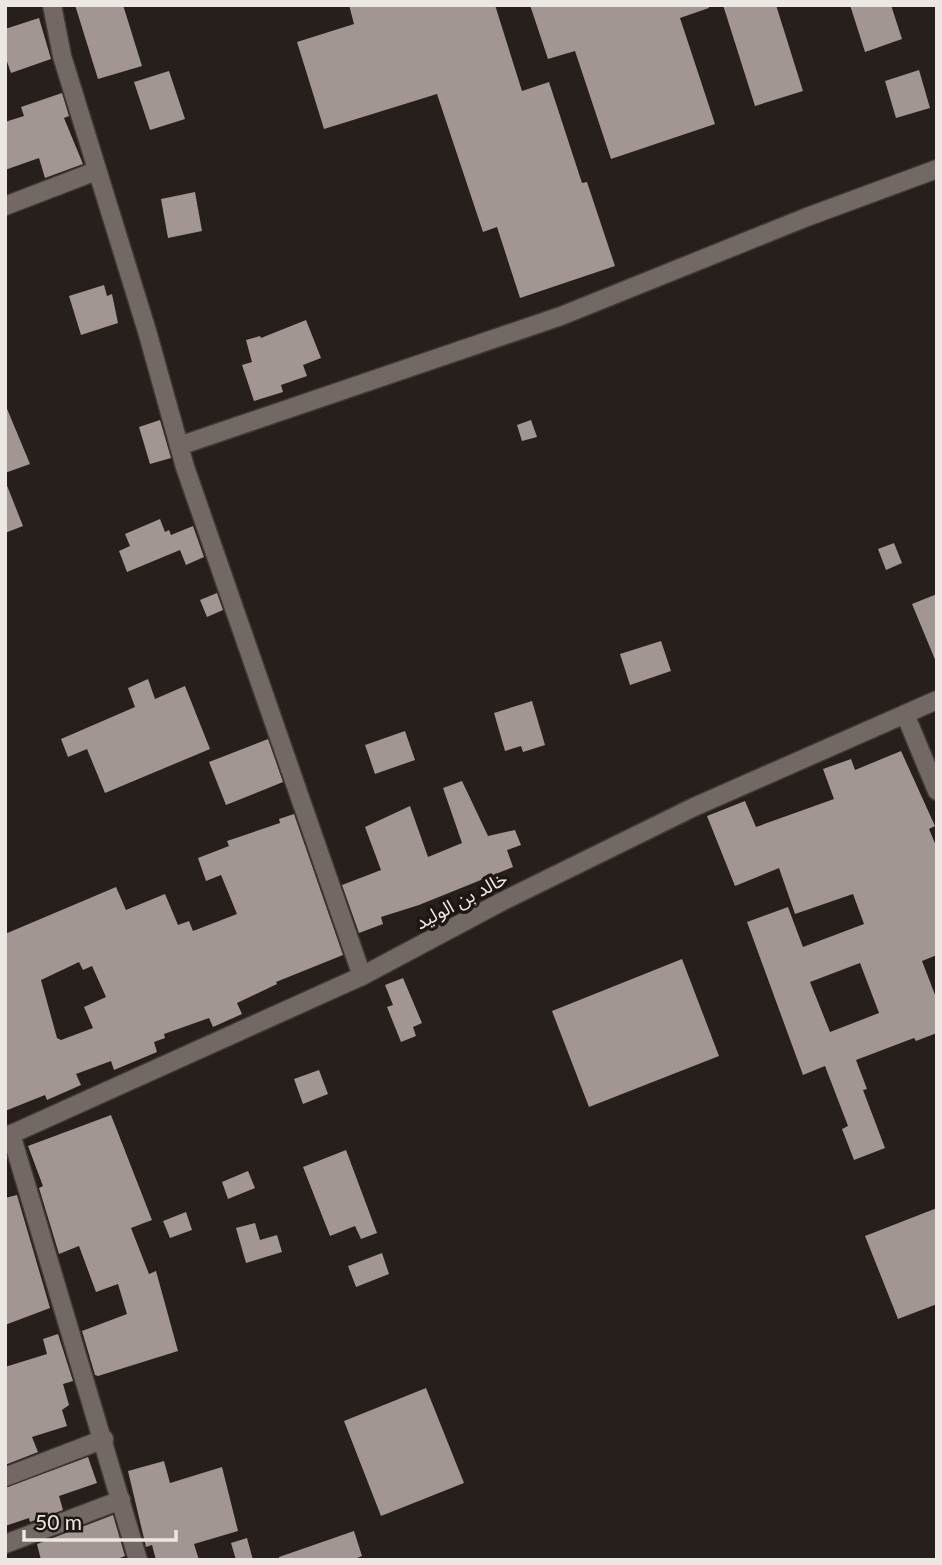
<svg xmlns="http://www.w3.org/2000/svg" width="942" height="1565" font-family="Lato,'Noto Sans Arabic',sans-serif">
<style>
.building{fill:#a19691;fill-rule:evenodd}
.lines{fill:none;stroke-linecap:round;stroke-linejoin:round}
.street-casing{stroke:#413a37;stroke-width:21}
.secondary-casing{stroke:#413a37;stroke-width:21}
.street{stroke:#736964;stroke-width:18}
.secondary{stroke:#736964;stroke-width:18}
.labels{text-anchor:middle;stroke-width:7;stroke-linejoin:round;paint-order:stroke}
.street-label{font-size:19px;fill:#ede7e4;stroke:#1e1612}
</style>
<rect width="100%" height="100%" fill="#271f1b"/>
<g class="building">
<path d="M75,5H123L142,66L98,79Z"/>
<path d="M349,5H495L522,91L549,82L582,183L587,182L615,266L520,298L497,227L483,232L437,94L324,129L297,42L354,24Z"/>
<path d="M530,5H708L709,8L680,18L715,124L611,159L575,51L548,59Z"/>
<path d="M723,5H776L803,91L755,106Z"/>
<path d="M850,5H891L902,39L865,52Z"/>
<path d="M39,18L51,59L11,73L5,56V29Z"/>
<path d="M919,70L930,108L896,118L885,81Z"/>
<path d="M169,71L185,119L150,130L134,82Z"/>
<path d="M62,93L69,116L64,118L83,164L45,178L39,158L5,170V122L24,116L21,107Z"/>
<path d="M195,192L202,231L168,238L161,199Z"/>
<path d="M104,285L107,296L112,294L118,323L81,335L69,296Z"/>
<path d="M306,320L321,358L303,365L307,376L281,385L283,392L254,401L242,365L252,362L246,340L260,336L261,338Z"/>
<path d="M5,404L30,464L5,473Z"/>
<path d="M160,420L171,458L150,464L139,427Z"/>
<path d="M531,420L537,437L522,441L517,425Z"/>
<path d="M6,483L23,526L5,533V484Z"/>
<path d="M160,519L165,532L169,530L171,535L193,526L204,557L186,565L180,550L127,572L119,551L130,546L125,534Z"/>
<path d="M894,543L902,563L886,570L878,549Z"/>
<path d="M217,593L223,610L207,617L200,600Z"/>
<path d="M937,594V662H936L912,604Z"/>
<path d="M661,641L671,671L630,685L620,654Z"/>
<path d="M148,679L155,699L185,686L210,749L105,793L87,749L68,757L61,739L135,707L128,688Z"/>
<path d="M532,701L545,745L523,752L521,746L505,751L494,713Z"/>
<path d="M405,731L415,760L375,774L365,745Z"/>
<path d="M268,739L283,782L226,805L209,762Z"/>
<path d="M901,751L935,826L929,829L937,848V955L922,961L937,1000V1033L916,1041L914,1038L856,1060L867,1089L863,1090L885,1148L854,1160L842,1129L848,1126L825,1066L803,1075L747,922L788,907L803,947L864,924L853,894L795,914L779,868L735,886L707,816L745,801L756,827L834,799L823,769L851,759L855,770ZM860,963L879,1013L830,1032L810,982Z"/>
<path d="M462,781L488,836L515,830L521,845L507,850L513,867L419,905L381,917L383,924L359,933L342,885L381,870L365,827L410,806L428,857L462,843L443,788Z"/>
<path d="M294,814L343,955L276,982L277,984L237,1003L242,1014L213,1027L209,1018L164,1034L165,1038L154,1042L157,1052L114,1070L111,1061L76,1074L81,1085L47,1100L45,1095L5,1111V934L116,887L126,910L165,894L178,925L189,921L193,931L237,914L221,875L206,881L198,858L229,846L227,841L280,823L279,819ZM79,962L83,970L92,966L106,997L84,1007L93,1028L61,1040L57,1038L41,980Z"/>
<path d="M682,959L719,1056L589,1107L552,1011Z"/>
<path d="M403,978L422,1023L413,1027L416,1036L401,1042L387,1007L393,1005L385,985Z"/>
<path d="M319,1070L328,1094L303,1104L294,1079Z"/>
<path d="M111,1115L152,1220L131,1228L149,1274L156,1271L178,1351L98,1376L95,1375L82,1331L127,1314L118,1284L96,1292L79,1246L59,1254L39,1188L43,1186L28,1146Z"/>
<path d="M346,1150L377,1233L361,1239L355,1226L330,1236L303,1167Z"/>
<path d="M248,1171L255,1188L228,1199L222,1182Z"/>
<path d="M17,1195L50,1308L5,1325V1198Z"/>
<path d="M937,1208V1304L898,1319L865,1236Z"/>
<path d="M186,1212L192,1230L170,1238L163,1221Z"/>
<path d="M255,1223L260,1240L277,1235L282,1252L246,1263L236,1228Z"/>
<path d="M382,1253L389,1274L356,1287L348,1266Z"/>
<path d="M58,1334L73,1381L63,1384L69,1405L62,1410L67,1426L32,1437L38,1452L5,1465V1367L47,1354L43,1339Z"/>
<path d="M426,1388L464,1483L381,1516L344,1421Z"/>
<path d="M88,1457L97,1483L59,1496L63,1510L30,1522L29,1518L5,1526V1488Z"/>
<path d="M164,1461L170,1483L222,1467L238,1531L194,1544L199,1560H156L152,1545L146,1547L128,1471Z"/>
<path d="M113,1515L125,1556L115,1560H41L37,1544Z"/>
<path d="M354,1531L362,1556L352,1560H279V1557Z"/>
<path d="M247,1538L253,1560H236L231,1543Z"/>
</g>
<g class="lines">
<defs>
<g id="street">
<path d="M52,5L62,56L147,331L185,467L362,976"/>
<path d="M5,206L96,171"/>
<path d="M179,446L561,316L807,217L937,169"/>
<path d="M905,714L937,791"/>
<path d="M11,1134L138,1560"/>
<path d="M5,1477L104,1439"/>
<path d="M5,1544L121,1500"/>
</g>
<path id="secondary" d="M5,1137L362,976L501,902L694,807L937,700"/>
</defs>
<use href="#street" class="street-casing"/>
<use href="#secondary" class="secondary-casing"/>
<use href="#street" class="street"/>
<use href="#secondary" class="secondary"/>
</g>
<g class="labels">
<g class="street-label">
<text transform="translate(461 900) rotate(-28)" y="7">خالد بن الوليد</text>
</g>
</g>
<rect width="942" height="1565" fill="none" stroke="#ede7e4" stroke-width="14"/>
<path d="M24 1530v10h152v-10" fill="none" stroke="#ede7e4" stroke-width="3.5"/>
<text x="35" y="1530" font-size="21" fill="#ede7e4" stroke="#1e1612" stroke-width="5" paint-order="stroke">50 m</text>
</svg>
